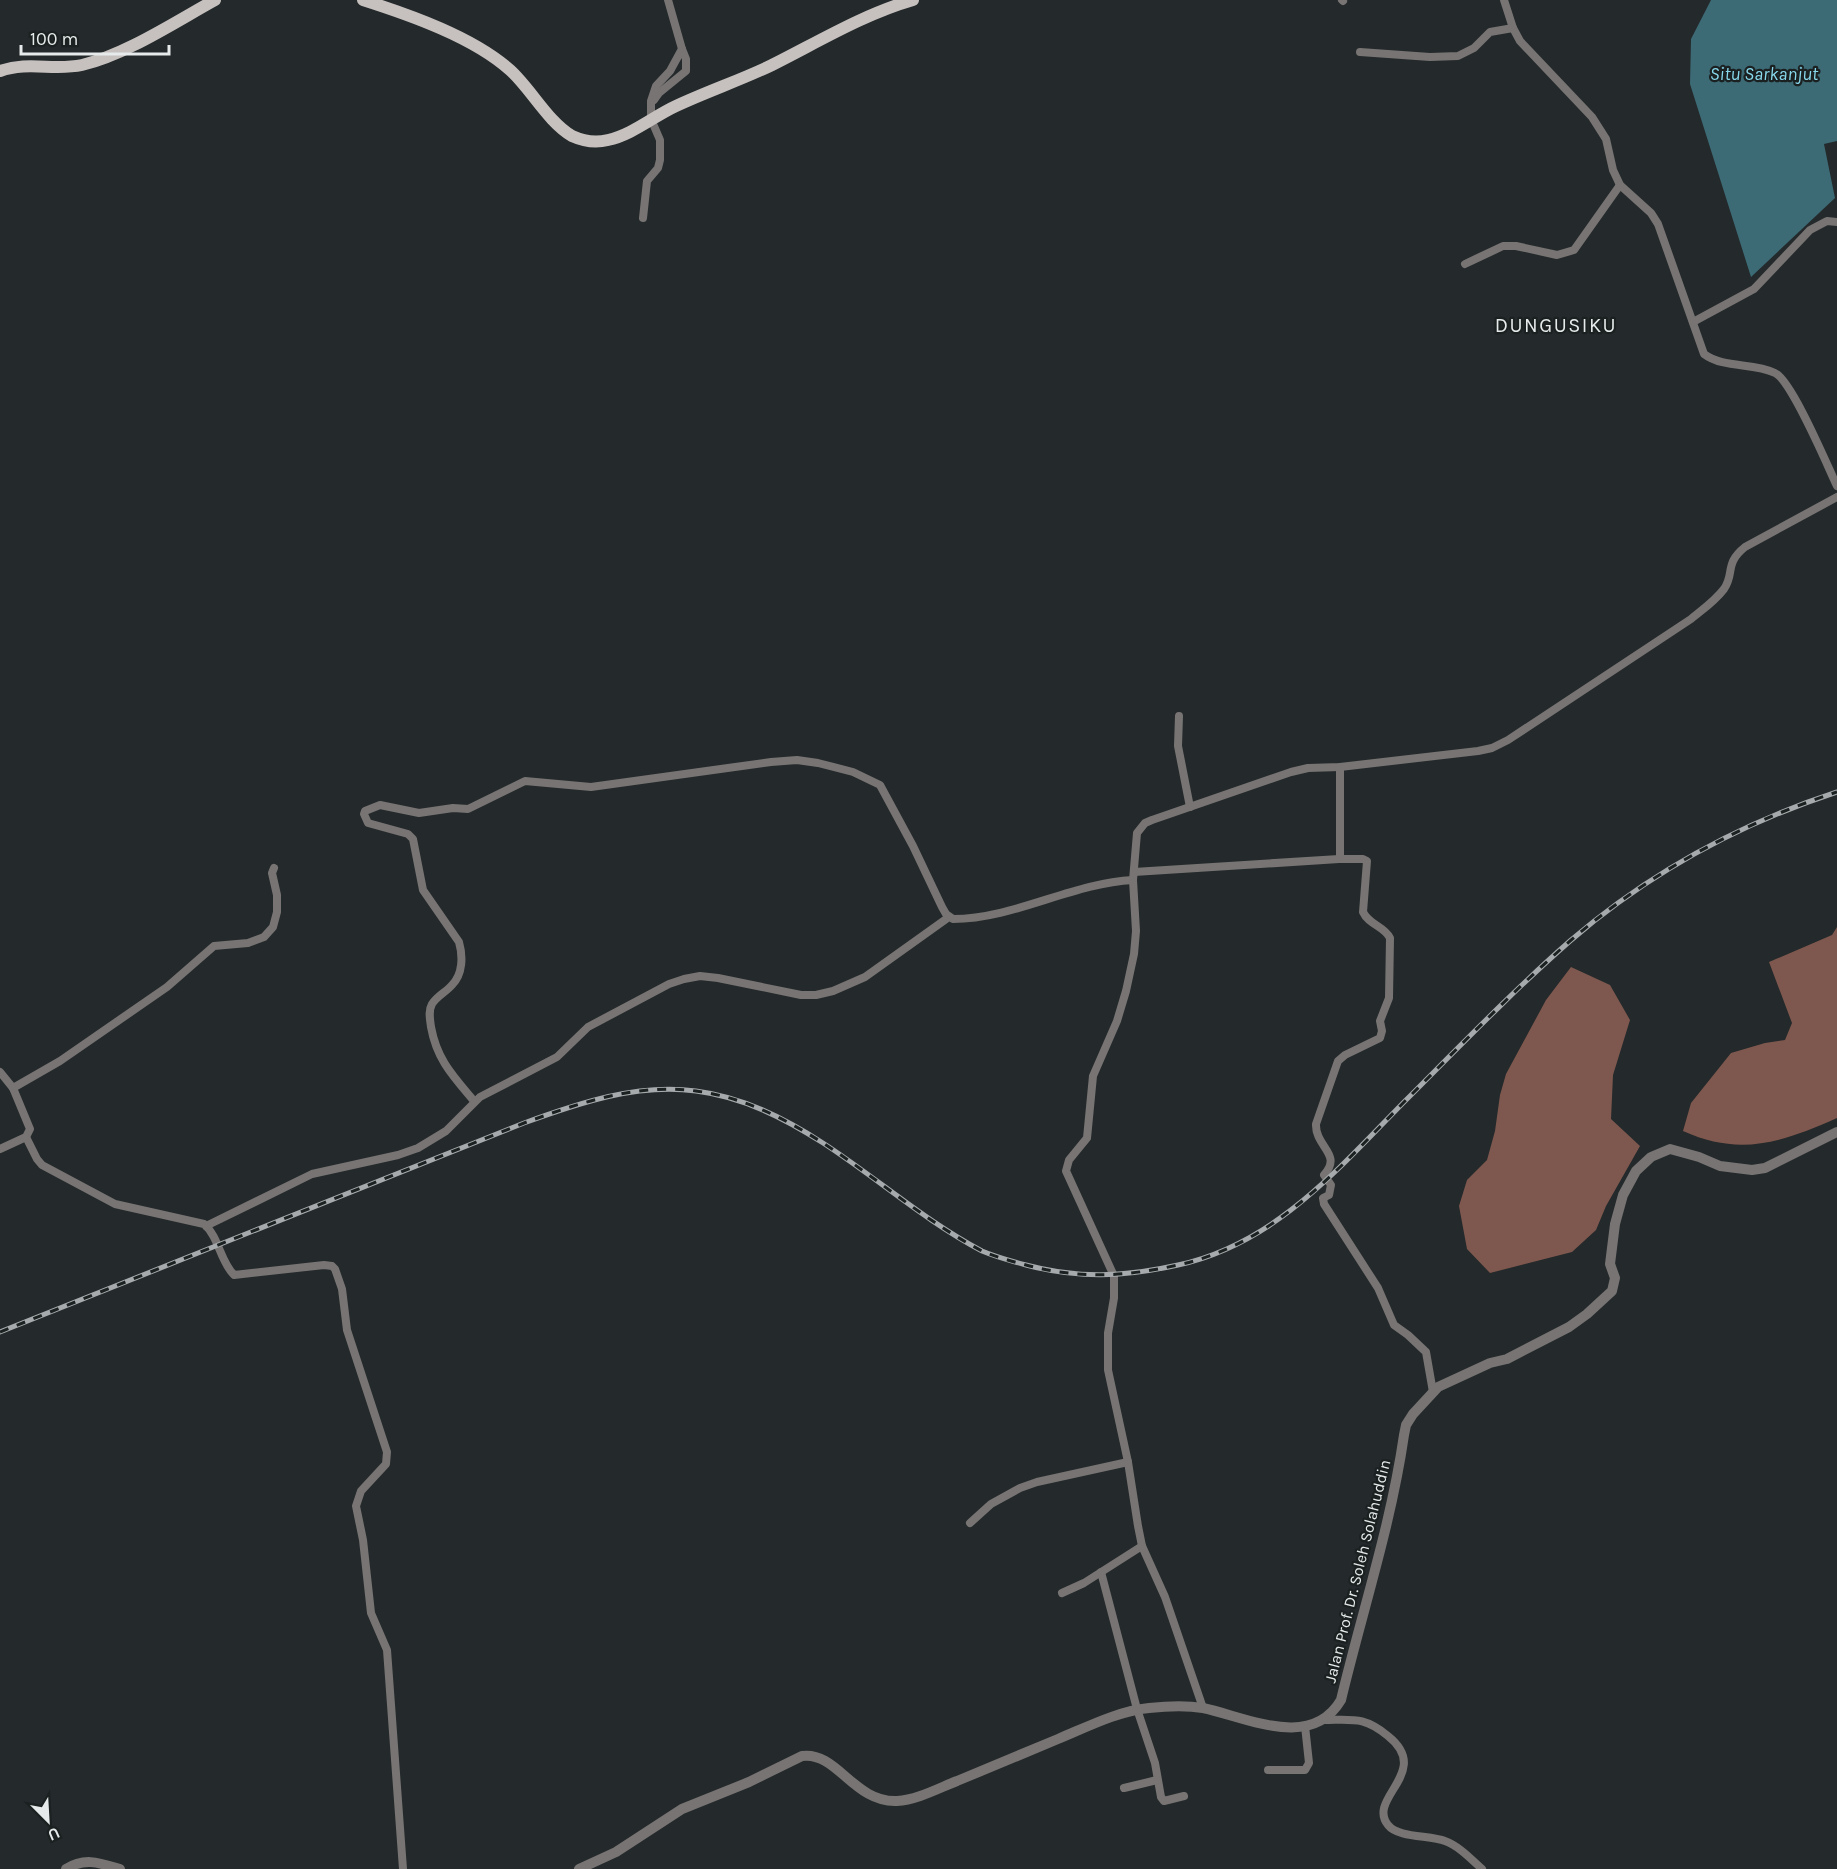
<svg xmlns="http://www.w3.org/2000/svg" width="1837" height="1869" font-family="Karla,sans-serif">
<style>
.forest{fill:#7e584e}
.water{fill:#3c6a75}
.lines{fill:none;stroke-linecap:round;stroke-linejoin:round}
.minor{stroke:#777473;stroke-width:8}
.tertiary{stroke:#777473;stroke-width:10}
.primary{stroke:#c6c1bf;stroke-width:12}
.rail-casing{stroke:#a6aaac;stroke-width:5}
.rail{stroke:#1b2021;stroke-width:3;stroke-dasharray:9;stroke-linecap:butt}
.labels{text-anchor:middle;stroke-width:4.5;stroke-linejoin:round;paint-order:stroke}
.street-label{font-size:16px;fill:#e6eaeb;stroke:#1b2021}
.water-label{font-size:18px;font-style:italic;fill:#88d9ec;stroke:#1b2021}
.quarter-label{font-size:20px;letter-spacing:1.5px;fill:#e6eaeb;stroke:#1b2021}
</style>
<rect width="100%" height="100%" fill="#24292b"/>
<g class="forest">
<path d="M1837,927V1118C1783,1142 1740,1157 1683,1131L1691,1103L1731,1053L1765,1043L1785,1040L1792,1023L1769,962L1832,935Z"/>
<path d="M1571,967L1610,985L1630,1020L1613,1075L1611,1119L1640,1146L1606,1206L1596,1230L1572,1252L1490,1273L1467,1249L1459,1206L1467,1180L1487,1160L1495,1131L1500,1095L1506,1074L1546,1000Z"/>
</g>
<path class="water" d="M1711,0H1837V141L1824,144L1835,198L1751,277L1690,84L1691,39Z"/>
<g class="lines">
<g class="minor">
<path d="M1342,0L1343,1"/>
<path d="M1504,0L1513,28L1520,41L1592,117L1606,139L1613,170L1620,185L1651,213L1658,224L1704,354C1724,369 1753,362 1775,373C1792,381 1827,465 1837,486"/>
<path d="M1360,52L1430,57L1458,56L1474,48L1490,32L1513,28"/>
<path d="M654,100L659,93L686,71V59L682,49"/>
<path d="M643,218L647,181L658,168L660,160V140L651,119V101L656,86L670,71L682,49L668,0"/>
<path d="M1465,264L1503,246H1516L1557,255L1574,250L1620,185"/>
<path d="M1693,322L1754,289L1810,230L1827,221L1837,222"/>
<path d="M1179,716L1178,746L1190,807"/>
<path d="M1340,767V859"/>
<path d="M1134,872L1339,859H1363L1367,861L1363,912C1369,925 1384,926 1390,938L1389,998L1380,1021L1382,1031L1380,1038L1345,1055L1338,1061L1316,1124C1315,1147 1343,1154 1324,1175L1331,1185L1329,1195L1323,1198L1324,1204L1378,1288L1394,1325L1408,1335L1426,1352L1433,1392"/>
<path d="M0,1072L13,1088L30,1129L26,1137L0,1149"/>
<path d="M13,1088L60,1061L167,987L214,946L248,943L264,937L273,927L277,912V895L272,873L274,868"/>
<path d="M474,1101C453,1076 437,1060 431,1027C430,1019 428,1011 432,1004C437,996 446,992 452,985C463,974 463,956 459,942L423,890L413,839L408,834L368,823L364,814L365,811L380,805L419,813L453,808L468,809L525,781L591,787L771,762L797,760L818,763L853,772L880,785L913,846L942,907L946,914L953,919C1014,919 1072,883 1133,880"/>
<path d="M26,1137L37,1159L42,1165L115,1204L204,1224C219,1237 220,1261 234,1275L324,1265L332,1266L335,1269L342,1289L347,1330L387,1452L386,1464L361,1491L356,1506L363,1540L371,1613L387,1650L403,1869"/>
<path d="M206,1226L312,1174L398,1155L418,1148L446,1131L480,1097L557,1057L588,1027L669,984L684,979L700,976L718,978L801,995H816L833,991L865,977L949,917"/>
<path d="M970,1523L991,1504L1020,1488L1037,1482L1128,1462"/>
<path d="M1101,1572L1137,1709L1155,1763L1161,1797L1164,1801L1184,1796"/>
<path d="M1062,1593L1084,1583L1142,1546"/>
<path d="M1203,1708L1165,1597L1142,1546L1138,1526L1128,1462L1108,1370V1333L1114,1298V1276L1066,1171L1069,1160L1087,1138L1093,1076L1117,1021L1126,991L1134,954L1136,931L1133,880L1137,833L1145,823L1152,820L1291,772L1308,768L1340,767L1478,751L1492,748L1508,740L1691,619C1702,610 1715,601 1724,589C1735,573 1724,564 1745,547L1837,497"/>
<path d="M1323,1720C1353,1720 1364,1716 1388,1736C1433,1772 1366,1798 1388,1825C1398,1838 1430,1835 1445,1841C1459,1846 1471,1859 1482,1869"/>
<path d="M1268,1770H1305L1309,1763L1305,1726"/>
<path d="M1124,1788L1157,1780"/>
</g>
<g class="tertiary">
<path d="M66,1869C85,1857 100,1863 120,1869"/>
<path d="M579,1869L616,1852L682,1809L749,1782L802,1756C837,1751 854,1803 897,1801C917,1800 939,1788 957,1781C991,1767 1025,1753 1058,1739C1087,1727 1118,1711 1149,1708C1167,1706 1185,1705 1203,1708C1246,1717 1311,1751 1341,1700C1362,1612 1391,1525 1404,1435L1406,1425L1413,1414L1438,1387L1490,1363L1507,1359L1569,1327L1587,1314L1612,1291L1615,1278L1610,1264L1615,1224L1623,1195L1636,1171L1651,1157L1670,1149L1699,1157L1720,1166L1752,1170L1765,1168L1837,1132"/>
</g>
<g class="primary">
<path d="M363,0C410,15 473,37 510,70C531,89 548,122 572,136C583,141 596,143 608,140C632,135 654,116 676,106C708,91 741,80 772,65C818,42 864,14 913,0"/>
<path d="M0,71C28,61 54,71 82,65C125,55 175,22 215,0"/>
</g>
<defs>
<path id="rail" d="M0,1332L524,1123C579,1103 637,1083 696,1091C743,1097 784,1118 823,1143C877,1178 925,1221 982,1251C996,1257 1011,1261 1026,1265C1079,1279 1124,1277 1178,1265C1275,1244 1338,1169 1405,1101C1459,1047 1513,991 1570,941C1649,873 1739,824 1837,792"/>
</defs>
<use href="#rail" class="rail-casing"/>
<use href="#rail" class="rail"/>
</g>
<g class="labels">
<g class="street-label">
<text transform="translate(1357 1571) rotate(-76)" y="6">Jalan Prof. Dr. Soleh Solahuddin</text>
</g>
<g class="water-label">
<text x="1764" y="80">Situ Sarkanjut</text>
</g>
<g class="quarter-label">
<text x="1556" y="332">DUNGUSIKU</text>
</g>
</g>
<g transform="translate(48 1821) rotate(156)" stroke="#1b2021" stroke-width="4.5" paint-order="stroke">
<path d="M0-4.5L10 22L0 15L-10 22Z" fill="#e6eaeb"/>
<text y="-9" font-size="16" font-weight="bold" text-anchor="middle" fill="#e6eaeb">U</text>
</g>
<path d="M21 45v9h148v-9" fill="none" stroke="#e6eaeb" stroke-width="3"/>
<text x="30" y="45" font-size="18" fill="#e6eaeb" stroke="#1b2021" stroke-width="4.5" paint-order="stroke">100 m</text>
</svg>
